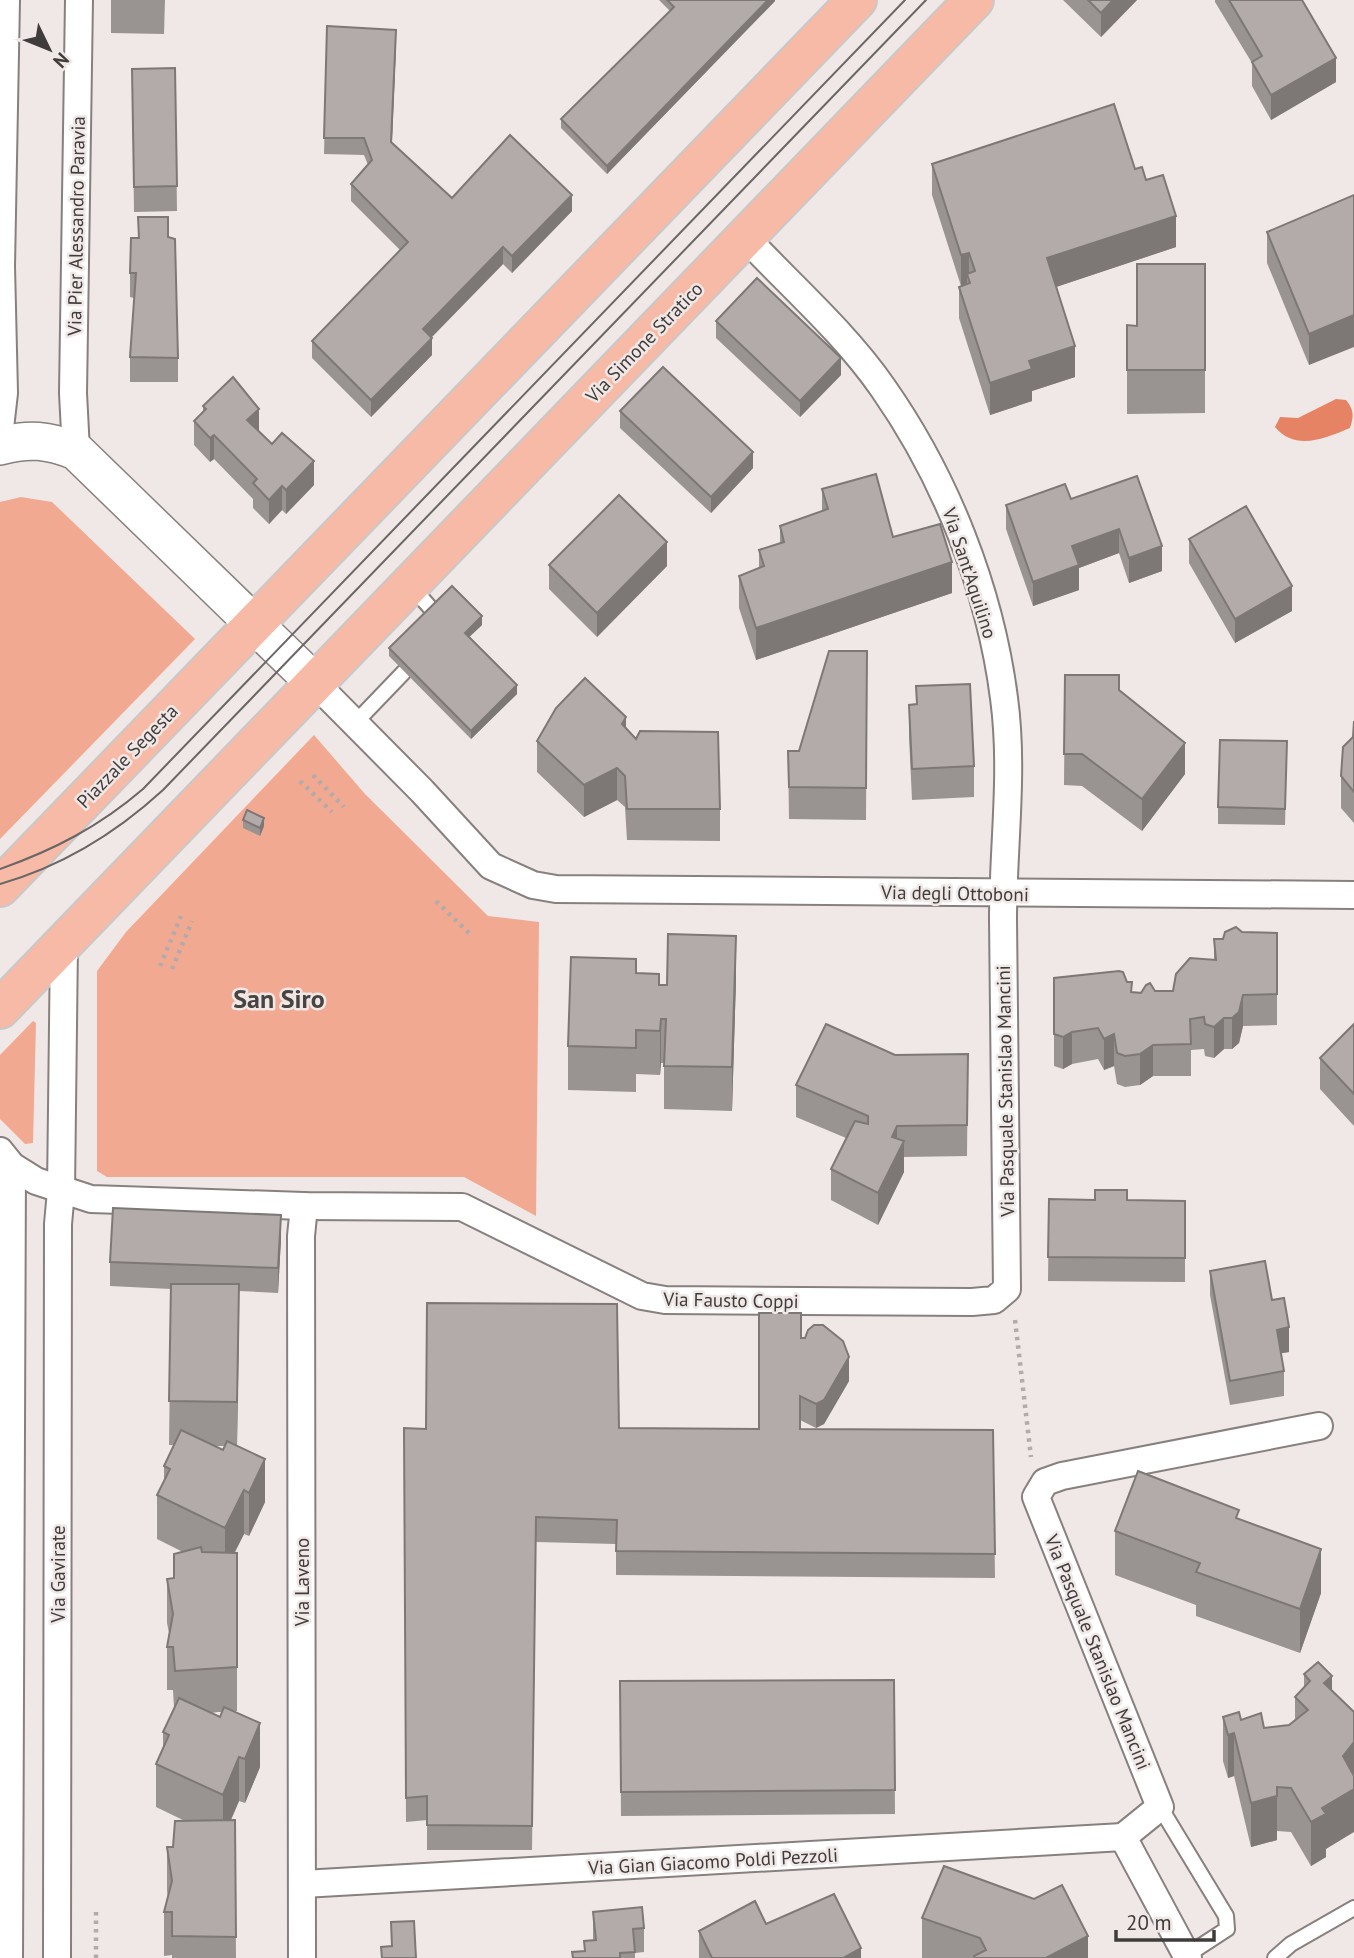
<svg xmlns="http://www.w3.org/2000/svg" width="1354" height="1958" font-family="'PT Sans',sans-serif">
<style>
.green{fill:#f2a991}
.water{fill:#e58364}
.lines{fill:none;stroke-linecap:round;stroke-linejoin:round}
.lane-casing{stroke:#87807e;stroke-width:18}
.street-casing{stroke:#87807e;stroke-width:30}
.secondary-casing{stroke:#87807e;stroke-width:40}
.primary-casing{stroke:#c9c8c8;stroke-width:42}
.path{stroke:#b2abaa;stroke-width:4.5;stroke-dasharray:3.5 5;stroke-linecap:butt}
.lane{stroke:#fff;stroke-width:14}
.street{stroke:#fff;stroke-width:26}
.secondary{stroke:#fff;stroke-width:37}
.primary{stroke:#f6baa7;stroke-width:38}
.tram{stroke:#6a6665;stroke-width:2}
.wall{fill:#999391;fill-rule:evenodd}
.shaded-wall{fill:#7d7876}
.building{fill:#b2aba9;stroke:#7d7876;stroke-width:2}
.labels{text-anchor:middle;stroke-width:5;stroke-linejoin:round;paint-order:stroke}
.street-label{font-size:19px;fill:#3f3c3b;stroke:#f0e8e6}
.district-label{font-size:26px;font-weight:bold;fill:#494341;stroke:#f0e8e6}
</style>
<rect width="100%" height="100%" fill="#f0e8e6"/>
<g class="green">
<path d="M21,497L52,502L195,639L0,839V502Z"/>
<path d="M314,735L365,794L488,916L539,922L536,1216L464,1177H107L97,1171V971L126,932Z"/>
<path d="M33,1021L36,1023L33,1143L25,1144L0,1119V1055Z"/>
</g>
<path class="water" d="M1336,399L1346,400C1354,410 1354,416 1350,428C1324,439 1295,451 1275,427L1280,417L1298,418Z"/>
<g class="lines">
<defs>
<g id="lane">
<path d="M412,587L434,612"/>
<path d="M355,723L404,672"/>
<path d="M1160,1807L1226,1916L1227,1929L1187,1955"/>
<path d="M1275,1958L1291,1944L1354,1908"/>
</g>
<g id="street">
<path d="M0,428L4,393L1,266L6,0"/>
<path d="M76,451L73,393L79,0"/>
<path d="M315,683L422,791L491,866L533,885L556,889L1354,895"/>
<path d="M0,1151L12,1166L36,1181L91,1199L304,1206L462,1207L642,1296L665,1300L972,1302L994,1300L1007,1289C1006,1166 1005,1043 1003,919C1003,846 1014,771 1004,698C990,589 946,478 883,388C845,333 791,286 745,237"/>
<path d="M1123,1837L1160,1807L1036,1497L1045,1482L1062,1476L1319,1426"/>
<path d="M1123,1837L1188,1958"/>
<path d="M303,1884L1123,1837"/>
<path d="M9,1958L12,1166"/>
<path d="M57,1958L58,1224L61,1191L64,943"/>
<path d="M302,1958L301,1236L304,1206"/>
</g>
<path id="secondary" d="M0,446C29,438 48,440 76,451L315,683"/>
<g id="primary">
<path d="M0,887L857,0"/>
<path d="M0,1009L974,0"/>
</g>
</defs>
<use href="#lane" class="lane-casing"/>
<use href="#street" class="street-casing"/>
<use href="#secondary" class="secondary-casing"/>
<use href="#primary" class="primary-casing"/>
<g class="path">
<path d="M313,775L344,807"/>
<path d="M300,781L332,812"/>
<path d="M436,901L472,936"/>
<path d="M160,966L181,916"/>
<path d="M172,969L192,921"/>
<path d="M1015,1320L1031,1457"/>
<path d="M96,1958V1907"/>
</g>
<use href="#lane" class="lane"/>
<use href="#street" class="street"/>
<use href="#secondary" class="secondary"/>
<use href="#primary" class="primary"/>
<g class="tram">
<path d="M0,869C54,850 100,826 143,789L905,0"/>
<path d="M0,884C63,866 115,834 163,790L926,0"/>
</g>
</g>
<g class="wall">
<path d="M111,0H165L164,34L111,33Z"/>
<path d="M659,0H775V1L607,174L561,128V119L670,11Z"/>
<path d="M1063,0H1137L1101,37Z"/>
<path d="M1215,0H1302L1336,82L1271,120L1252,86V63L1215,2Z"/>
<path d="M327,26L396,46L392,143L452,198L572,211L512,273L503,264L431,338L432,355L371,417L312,358V341L400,250L351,201V184L368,165L364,155L324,154Z"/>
<path d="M175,68L177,211L134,212L132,69Z"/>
<path d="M932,164L1135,169L1146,180L1176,247L1056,287L1075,377L1032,391V401L990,415L959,318V287L961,286L932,195Z"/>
<path d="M1354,195L1309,365L1267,263V232Z"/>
<path d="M138,217L168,238L178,358V382H130V357L134,298L130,297V273L138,238Z"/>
<path d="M1205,264V413L1127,414V325L1137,326Z"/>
<path d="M716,321L841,375L800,417L716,338Z"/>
<path d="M203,406L259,432L314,485L286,514L282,510L269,524L253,508V499L214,459L210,462L194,445V421L203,412Z"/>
<path d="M620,411L753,468L711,513L620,428Z"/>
<path d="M1137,476L1162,571L1129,583L1119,553L1079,568V590L1033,606L1006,529V505L1071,499Z"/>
<path d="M822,489L893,537L952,593L756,660L739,608V576L759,568V550L780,544V526L822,511Z"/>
<path d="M1189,539L1292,611L1235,643L1189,563Z"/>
<path d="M549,565L667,566L597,637L549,589Z"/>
<path d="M482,625L469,637L517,694L471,739L389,656V648Z"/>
<path d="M867,651L866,820L789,819L788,751H799Z"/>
<path d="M1065,675L1119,690L1185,774L1142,831L1082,786L1064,785Z"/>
<path d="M916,686L974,766V797L912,800L909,736V705L916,704Z"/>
<path d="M1354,721V823L1341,808V776L1353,737Z"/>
<path d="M626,728L636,739L720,809V841L627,840L625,807L617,800L584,817L537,772V741Z"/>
<path d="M1287,741L1285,825L1218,824V807Z"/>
<path d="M243,820L264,826L260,836L243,828Z"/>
<path d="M1242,932L1277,933V1025L1243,1026L1239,1043L1232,1049H1224L1214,1058L1205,1056L1204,1049L1191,1050V1076H1153L1140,1085L1125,1087L1117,1084L1114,1066L1104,1070L1098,1059L1072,1064L1063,1069L1054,1066V978L1132,992L1173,991L1214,960V939H1223Z"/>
<path d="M636,973L659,985H667L736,979L732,1111L664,1109V1063H661L660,1075L636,1074V1092L568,1090V1046Z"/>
<path d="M1354,1024V1126L1320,1089V1058Z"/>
<path d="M968,1054L967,1156L904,1157V1172L878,1225L831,1200V1169L846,1138L796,1117V1085L895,1055Z"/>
<path d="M1049,1199L1185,1201V1282L1048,1281Z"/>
<path d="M281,1239L278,1293L239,1291L237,1445L265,1502L249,1536L244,1534L234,1553H237V1711H232L260,1767L245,1803L239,1801L231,1820H235L236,1958H172V1955L164,1956V1912L168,1898L167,1891V1847H173L185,1821L156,1807V1764L163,1747V1732L174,1708L173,1690H167V1647L169,1633L167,1623V1579L174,1578L183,1552L157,1539V1495L164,1481V1466L174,1445H169L171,1289L110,1286V1262ZM214,1446H225L223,1450ZM218,1712H222L220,1717L211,1713Z"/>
<path d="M1210,1271L1272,1300L1289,1352L1281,1353L1284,1371V1396L1230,1405L1210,1295Z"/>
<path d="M801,1338L849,1381L824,1424L816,1428L800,1420V1429L993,1430L995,1578L616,1575V1544L536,1542L532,1850H427V1820L406,1822L404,1453L426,1429L619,1428L759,1429Z"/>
<path d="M1239,1519L1321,1593L1300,1653L1196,1616V1605L1115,1575V1531Z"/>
<path d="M1318,1662L1326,1857L1311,1866L1291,1832L1277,1831V1840L1251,1847L1234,1776L1228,1778L1223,1761V1717L1241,1720L1264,1728L1289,1725L1295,1721V1697L1304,1687V1674Z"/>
<path d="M894,1680L895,1814L621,1816L620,1682Z"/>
<path d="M593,1912L644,1928V1952L635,1953V1958H572V1952L584,1951V1941L593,1940Z"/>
<path d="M922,1918L1088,1958H922Z"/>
<path d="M766,1924L861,1958H699V1931Z"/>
</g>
<g class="shaded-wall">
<path d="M768,0H775V1L607,174V166Z"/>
<path d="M1113,0H1137L1101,37V13Z"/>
<path d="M396,30V46L391,159V142Z"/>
<path d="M1336,58V82L1271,120V95Z"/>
<path d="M572,195V211L512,273V256Z"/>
<path d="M1176,216V247L1047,290V258Z"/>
<path d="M503,247V264L423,346V329Z"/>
<path d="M969,253V280L967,274V285L961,287V255Z"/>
<path d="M1354,315V347L1309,365V334Z"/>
<path d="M432,338V355L371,417V400Z"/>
<path d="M1075,346V377L1032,391V401L990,415V383L1029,361Z"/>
<path d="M841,358V375L800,417V401Z"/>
<path d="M259,409V433L247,420Z"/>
<path d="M214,435V459L210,462V438Z"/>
<path d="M753,452V468L711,513V497Z"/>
<path d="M314,461V485L286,514V490Z"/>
<path d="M282,486V510L269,524V500Z"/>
<path d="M1119,529V553L1079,568V590L1033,606V582L1072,546Z"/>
<path d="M667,542V566L597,637V613Z"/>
<path d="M1162,546V571L1129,583V558Z"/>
<path d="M952,562V593L756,660V628Z"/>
<path d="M1292,586V611L1235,643V619Z"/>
<path d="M482,616V625L465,641V633Z"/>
<path d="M517,685V694L471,739V731Z"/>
<path d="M626,717V749L622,724Z"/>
<path d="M1185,743V774L1142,831V799Z"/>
<path d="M617,768V800L584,817V785Z"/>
<path d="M264,818V826L260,836V828Z"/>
<path d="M736,936V979L732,1111V1067Z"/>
<path d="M1243,995V1026L1239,1043L1232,1049V1018Z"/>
<path d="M1224,1018V1049L1214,1058V1027Z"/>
<path d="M661,1019V1063L660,1075V1031Z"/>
<path d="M1072,1032V1064L1063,1069V1037Z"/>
<path d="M1114,1034V1066L1104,1070V1039Z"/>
<path d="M1153,1045V1076L1140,1085V1054Z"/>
<path d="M897,1126V1155L904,1141V1172L878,1225V1193L892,1137Z"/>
<path d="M281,1215V1239L278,1293V1268Z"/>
<path d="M239,1284V1328L237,1446V1402Z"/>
<path d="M1289,1327V1352L1277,1354V1330Z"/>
<path d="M849,1357V1381L824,1424L816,1428V1404Z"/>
<path d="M265,1459V1502L249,1536V1493Z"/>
<path d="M244,1490V1534L225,1572V1528Z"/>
<path d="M1321,1549V1593L1300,1653V1609Z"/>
<path d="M1332,1676V1720L1324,1683Z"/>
<path d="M260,1723V1767L245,1803V1759Z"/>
<path d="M1234,1733V1776L1228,1778V1735Z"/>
<path d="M1354,1742V1832L1326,1849V1857L1311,1866V1822L1322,1808L1343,1756Z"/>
<path d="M239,1757V1801L223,1838V1795Z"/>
<path d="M1277,1796V1840L1251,1847V1803Z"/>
<path d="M1088,1936V1958H1046Z"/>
<path d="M861,1948V1958H843Z"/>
</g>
<g class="building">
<path d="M667,0H768L607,166L561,119L674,7Z"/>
<path d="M1088,0H1113L1101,13Z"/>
<path d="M1229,0H1302L1336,58L1271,95L1252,62L1262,56Z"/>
<path d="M327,26L396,30L391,142L452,198L510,135L572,195L512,256L503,247L423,329L432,338L371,400L312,341L408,242L351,184L372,160L364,138H324Z"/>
<path d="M175,68L177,186L134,187L132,69Z"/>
<path d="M1114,104L1135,169L1142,167L1146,180L1163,175L1176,216L1047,258L1075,346L1029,361L1032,369L990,383L959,287L970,283L967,274L975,271L969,253L961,255L932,164Z"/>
<path d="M1354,195V315L1309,334L1267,232Z"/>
<path d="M138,217H168V237L175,239L178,358L130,357L136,273H130L131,238H139Z"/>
<path d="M1137,264H1205V370H1127V325L1137,326Z"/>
<path d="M757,278L841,358L800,401L716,321Z"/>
<path d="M663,367L753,452L711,497L620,411Z"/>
<path d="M233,377L259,409L247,420L272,444L282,433L314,461L286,490L282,486L269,500L253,483L257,479L214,435L210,438L194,421L206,409L203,406Z"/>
<path d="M876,474L893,537L940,524L952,562L756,628L739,576L764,566L759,550L784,542L780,526L828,509L822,489Z"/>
<path d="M1137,476L1162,546L1129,558L1119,529L1072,546L1079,565L1033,582L1006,505L1065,484L1071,499Z"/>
<path d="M619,495L667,542L597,613L549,565Z"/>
<path d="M1246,506L1292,586L1235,619L1189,539Z"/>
<path d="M452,586L482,616L465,633L517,685L471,731L389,648Z"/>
<path d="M829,651H867L866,788L789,787L788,751H799Z"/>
<path d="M1065,675H1119V690L1185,743L1142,799L1082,754H1064Z"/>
<path d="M585,678L626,717L622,724L636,739L640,731L718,732L720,809H627L625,776L617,768L584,785L537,741L556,708Z"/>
<path d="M970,684L974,766L912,769L909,705L917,704L916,686Z"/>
<path d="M1354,721V792L1341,776L1343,747L1353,737Z"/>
<path d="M1220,740L1287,741L1285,809L1218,807Z"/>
<path d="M247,810L264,818L260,828L243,820Z"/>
<path d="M1236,927L1242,932L1277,933V994L1243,995L1239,1012L1232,1018H1224L1214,1027L1205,1024L1204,1017L1190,1019L1191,1044L1153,1045L1140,1054L1125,1056L1117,1053L1114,1034L1104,1039L1098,1028L1072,1032L1063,1037L1054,1034V978L1119,971L1123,972L1127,982H1132L1131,992L1141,993L1146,985L1150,983L1155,991H1173L1176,974L1190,958L1216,960L1214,939H1223L1225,932Z"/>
<path d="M668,934L736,936L732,1067L664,1066L666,1019H661L660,1031L636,1030V1048L568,1046L571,957L636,959V973L659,974V985H667Z"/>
<path d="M826,1024L895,1055L968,1054L967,1125L897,1126L892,1137L904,1141L878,1193L831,1169L855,1121L868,1124V1116L796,1085Z"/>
<path d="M1354,1024V1094L1320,1058Z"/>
<path d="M1095,1190H1127V1200L1185,1201V1258L1048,1257L1049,1199L1095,1200Z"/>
<path d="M113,1208L281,1215L278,1268L110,1262Z"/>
<path d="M1265,1261L1272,1300L1284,1298L1289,1327L1277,1330L1284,1371L1230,1381L1210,1271Z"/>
<path d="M171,1284H239L237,1402L169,1401Z"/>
<path d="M427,1303L617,1304L619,1428L759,1429V1313H801V1338H805L808,1330L814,1325H823L843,1341L849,1357L824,1400L816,1404L800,1396V1429L993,1430L995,1554L616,1551L617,1520L536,1517L532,1826L427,1825V1796L406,1798L404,1428L426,1429Z"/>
<path d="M181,1430L223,1450L227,1441L265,1459L249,1493L244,1490L225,1528L157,1495L170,1469L164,1466Z"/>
<path d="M1138,1471L1239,1510L1236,1518L1321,1549L1300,1609L1196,1572L1200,1563L1115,1531Z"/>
<path d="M201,1547L202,1552L237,1553V1667L175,1671L173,1647H167L173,1614L167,1579L174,1578V1554Z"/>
<path d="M1318,1662L1332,1676L1324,1683L1354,1712V1742L1343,1756L1354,1776V1789L1322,1808L1326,1814L1311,1822L1291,1788L1277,1787V1796L1251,1803L1234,1733L1228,1735L1223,1717L1239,1712L1241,1720L1261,1713L1264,1728L1289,1725L1308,1710L1295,1697L1310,1681L1304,1674Z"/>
<path d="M894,1680L895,1790L621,1792L620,1681Z"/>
<path d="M179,1698L220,1717L224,1707L260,1723L245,1759L239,1757L223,1795L156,1764L169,1735L163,1732Z"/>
<path d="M235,1820L236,1937L172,1936V1912H164L172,1881L167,1847H173L175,1821Z"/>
<path d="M944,1866L1034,1899L1062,1885L1088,1936L1046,1958H975L974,1956L986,1950L980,1938L922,1918Z"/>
<path d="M834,1894L861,1948L843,1958H712L699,1931L755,1901L766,1924Z"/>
<path d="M642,1907L644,1928L633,1929L635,1952L620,1953V1958H573L572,1952L585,1951L584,1941L596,1940L593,1912Z"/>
<path d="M414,1921L416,1958H382L381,1947L392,1946L391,1922Z"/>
</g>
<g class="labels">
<g class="street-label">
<text transform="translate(76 226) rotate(-89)" y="7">Via Pier Alessandro Paravia</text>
<text transform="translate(644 342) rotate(-46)" y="7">Via Simone Stratico</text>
<text transform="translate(970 573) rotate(72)" y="7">Via Sant'Aquilino</text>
<text transform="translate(127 756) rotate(-46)" y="7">Piazzale Segesta</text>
<text transform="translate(955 893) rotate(1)" y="7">Via degli Ottoboni</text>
<text transform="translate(1005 1091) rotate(-91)" y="7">Via Pasquale Stanislao Mancini</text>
<text transform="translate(731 1300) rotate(1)" y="7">Via Fausto Coppi</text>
<text transform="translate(58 1574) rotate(-90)" y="7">Via Gavirate</text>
<text transform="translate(302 1582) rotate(-90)" y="7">Via Laveno</text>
<text transform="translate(1098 1652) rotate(68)" y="7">Via Pasquale Stanislao Mancini</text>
<text transform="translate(713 1861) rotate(-3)" y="7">Via Gian Giacomo Poldi Pezzoli</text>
</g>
<g class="district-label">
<text x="279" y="1008">San Siro</text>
</g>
</g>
<g transform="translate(49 49) rotate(133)" stroke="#f0e8e6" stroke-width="5" paint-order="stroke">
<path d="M0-5L12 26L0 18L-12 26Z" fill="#3f3c3b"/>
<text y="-10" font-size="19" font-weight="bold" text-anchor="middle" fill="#3f3c3b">N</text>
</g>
<path d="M1116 1930v10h98v-10" fill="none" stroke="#3f3c3b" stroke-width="3.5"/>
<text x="1126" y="1930" font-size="21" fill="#3f3c3b" stroke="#f0e8e6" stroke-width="5" paint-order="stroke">20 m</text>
</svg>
